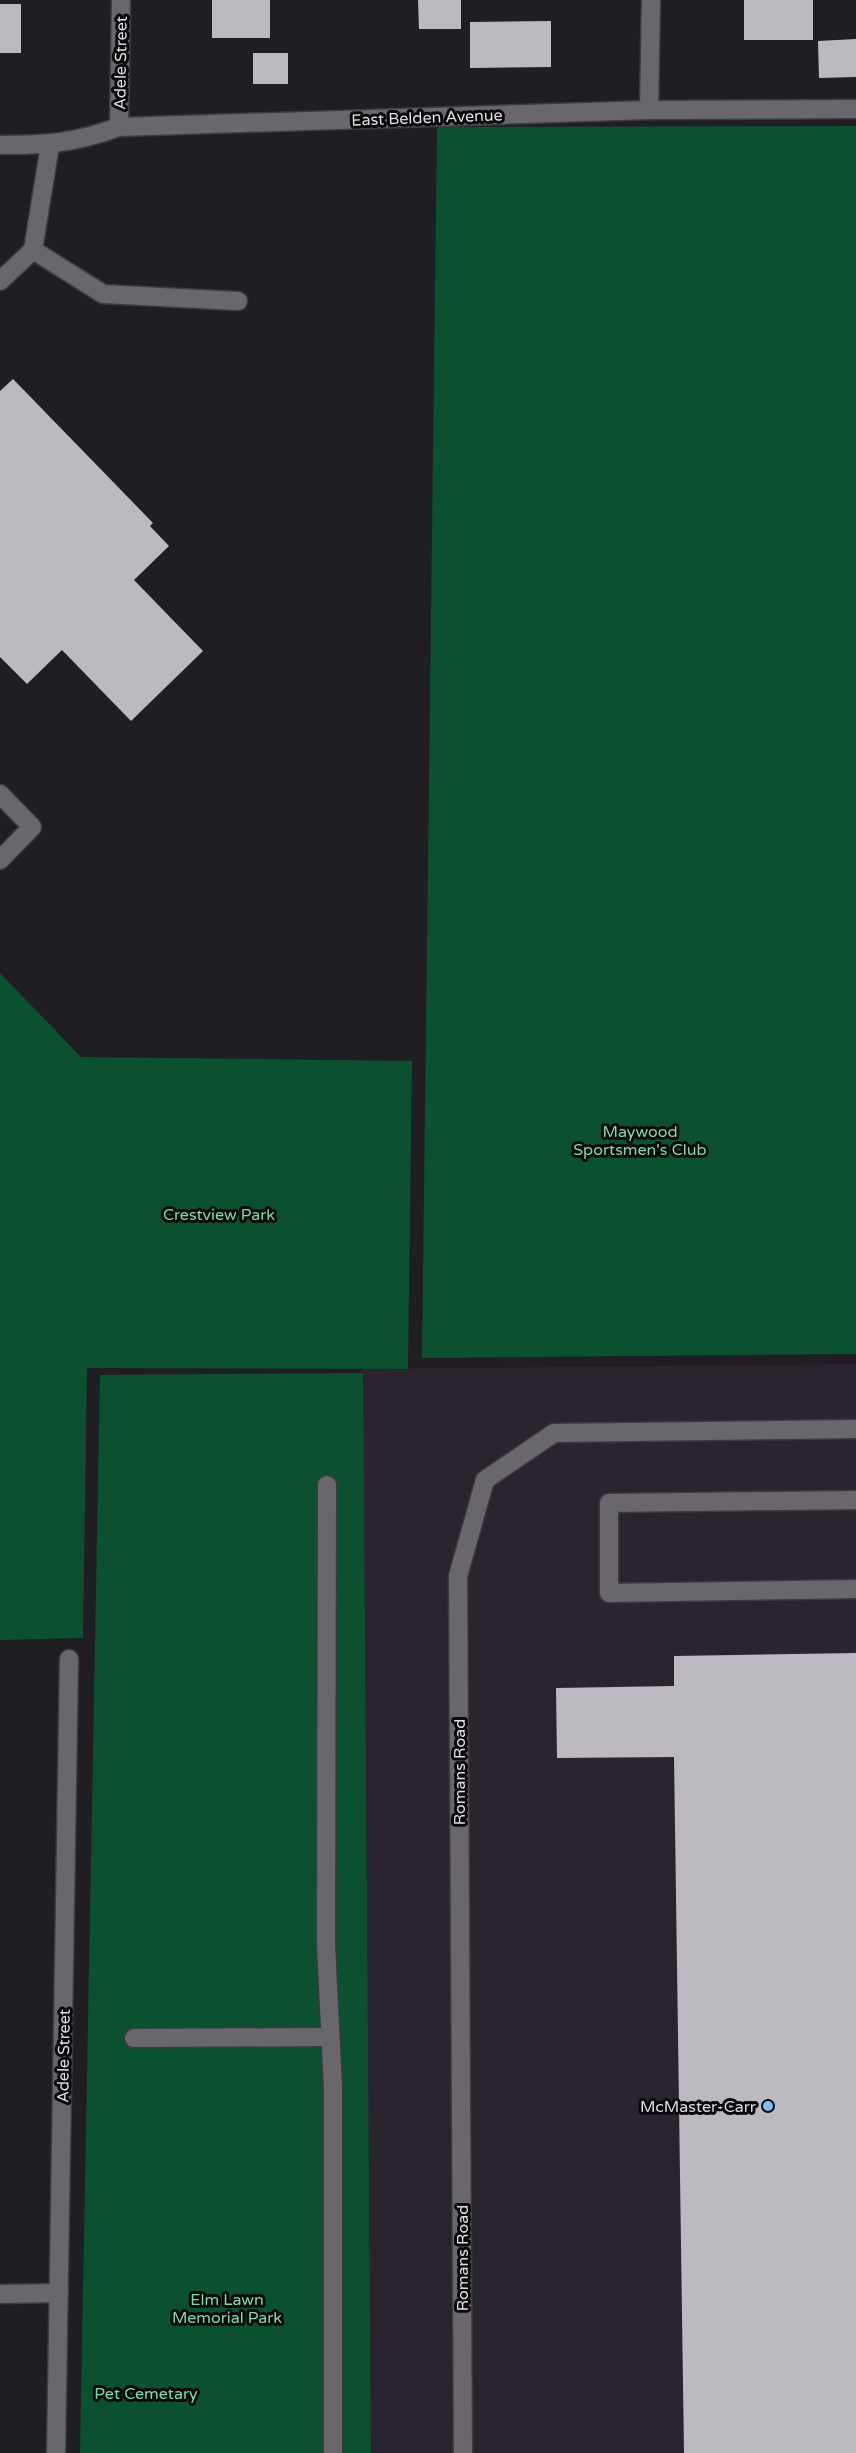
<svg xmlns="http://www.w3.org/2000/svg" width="856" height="2453" font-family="'Varela Round',sans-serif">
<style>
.built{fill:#29242e}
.green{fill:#0b512f}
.building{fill:#bcbac0}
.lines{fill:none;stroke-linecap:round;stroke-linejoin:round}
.lane-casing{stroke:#3d3b3f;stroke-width:21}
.street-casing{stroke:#3d3b3f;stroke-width:21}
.lane{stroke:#69666c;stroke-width:18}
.street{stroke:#69666c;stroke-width:18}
.poi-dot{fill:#7bbef8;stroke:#09080a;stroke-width:2}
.labels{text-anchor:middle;stroke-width:6;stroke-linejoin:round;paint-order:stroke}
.street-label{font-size:16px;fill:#dedde0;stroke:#09080a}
.park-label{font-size:16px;fill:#7cdda3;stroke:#09080a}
.poi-label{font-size:16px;fill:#dedde0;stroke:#09080a;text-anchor:end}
</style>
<rect width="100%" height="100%" fill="#201e22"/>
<path class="built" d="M856,1364V2453H371L362,1369Z"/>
<g class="green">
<path d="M856,126V1354L422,1358L437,127Z"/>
<path d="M0,973L81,1057L412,1061L408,1369L87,1368L83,1638L0,1640Z"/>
<path d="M363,1373L371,2453H80L100,1375Z"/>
</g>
<g class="building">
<rect x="212" y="0" width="58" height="38"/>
<path d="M418,0H461V29H419Z"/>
<rect x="744" y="0" width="69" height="40"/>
<rect x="0" y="4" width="21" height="49"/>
<path d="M551,21V67L470,68V22Z"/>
<path d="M856,39V77L819,78L818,41Z"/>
<rect x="253" y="53" width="35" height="31"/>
<path d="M13,379L153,523L150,526L169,546L134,580L203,651L131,721L62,650L27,684L0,657V391Z"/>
<path d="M856,1653V2453H684L674,1757L557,1758L556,1688L674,1686V1656Z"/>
</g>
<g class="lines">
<defs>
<g id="lane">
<path d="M33,250L103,294L238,301"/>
<path d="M0,281L33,250L50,145"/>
<path d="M0,794L32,827L0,860"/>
<path d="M327,1485L326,1945L333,2088V2453"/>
<path d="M856,1500L609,1503V1593L856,1589"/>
<path d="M134,2038L329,2037"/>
<path d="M463,2453L458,1576L485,1480L554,1433L856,1429"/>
</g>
<g id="street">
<path d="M649,110L651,0"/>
<path d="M119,127L121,0"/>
<path d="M0,145C48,145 74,143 119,127L649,110L856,109"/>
<path d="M0,2294L59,2293"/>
<path d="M56,2453L69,1659"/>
</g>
</defs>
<use href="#lane" class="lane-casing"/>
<use href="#street" class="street-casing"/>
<use href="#lane" class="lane"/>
<use href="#street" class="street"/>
</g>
<circle class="poi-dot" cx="768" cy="2106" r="6"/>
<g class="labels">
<g class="street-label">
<text transform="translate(120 63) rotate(-89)" y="6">Adele Street</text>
<text transform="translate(427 117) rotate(-2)" y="6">East Belden Avenue</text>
<text transform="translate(459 1772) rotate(-90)" y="6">Romans Road</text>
<text transform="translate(63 2056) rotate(-89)" y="6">Adele Street</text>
<text transform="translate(462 2258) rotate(-90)" y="6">Romans Road</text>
</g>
<g class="park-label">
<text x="640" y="1137">Maywood<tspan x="640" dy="18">Sportsmen's Club</tspan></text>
<text x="219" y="1220">Crestview Park</text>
<text x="227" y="2305">Elm Lawn<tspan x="227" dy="18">Memorial Park</tspan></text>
<text x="146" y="2399">Pet Cemetary</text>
</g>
<g class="poi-label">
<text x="756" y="2112">McMaster-Carr</text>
</g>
</g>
</svg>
